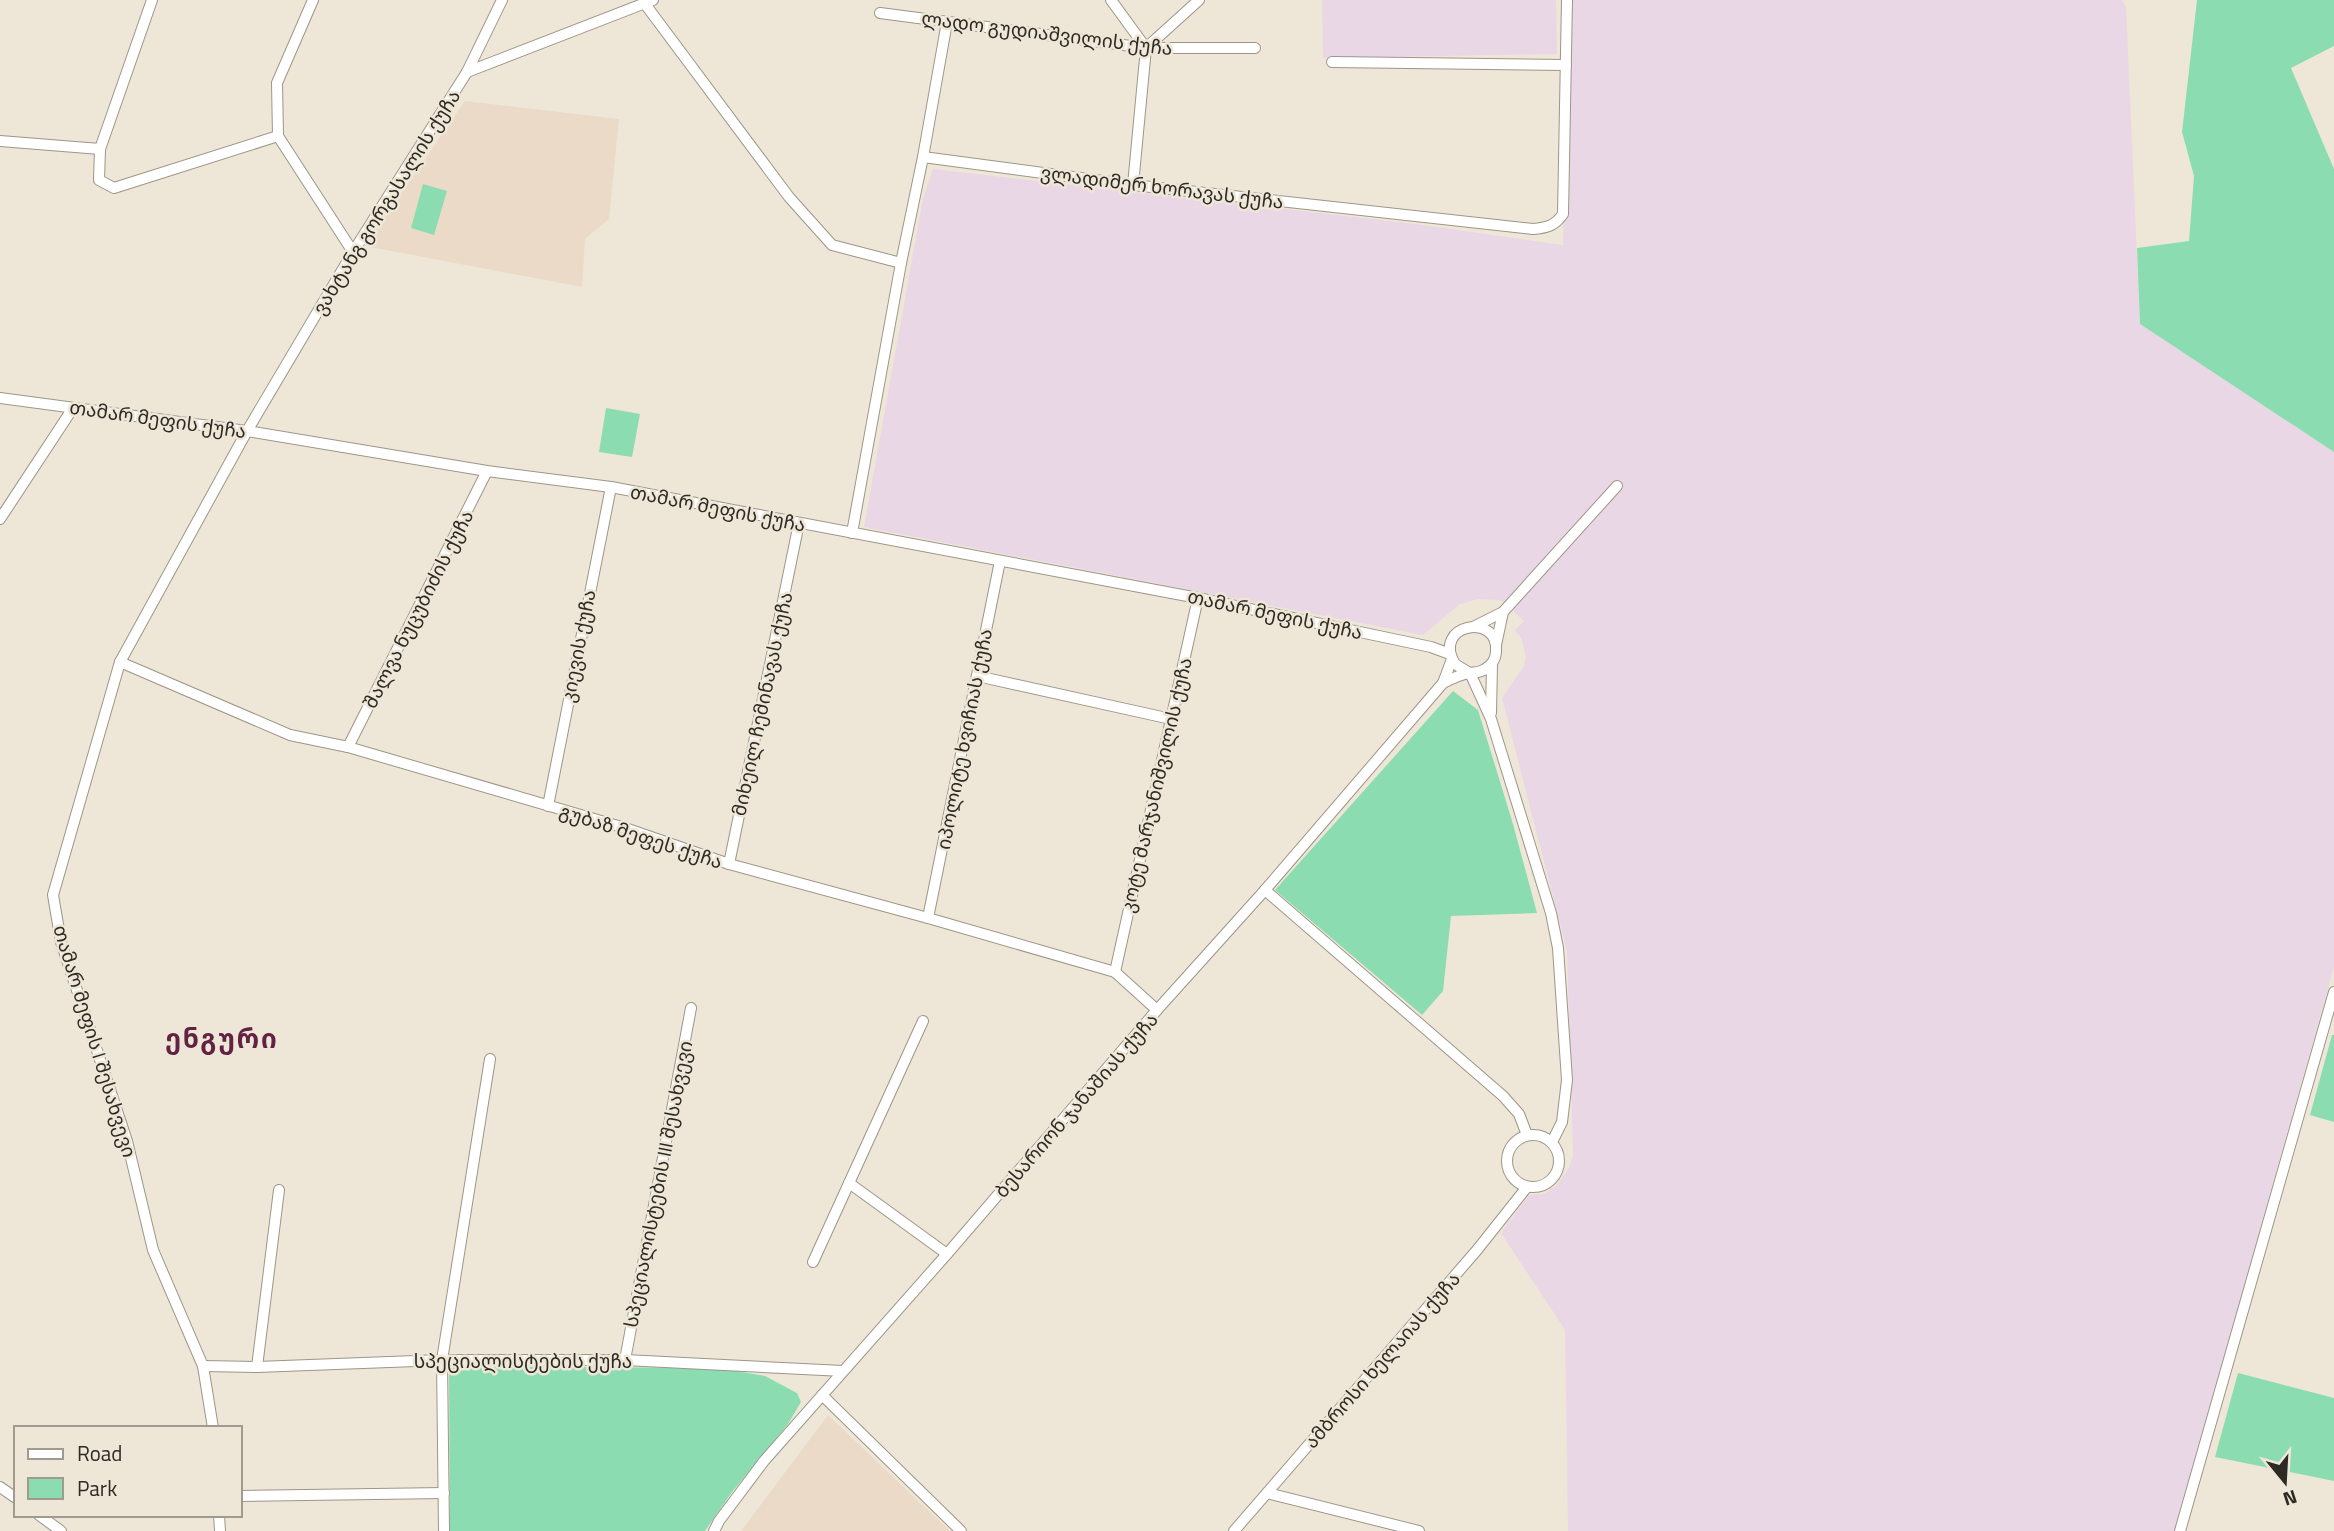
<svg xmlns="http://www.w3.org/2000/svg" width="2334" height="1531" font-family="'Titillium Web','Noto Sans Georgian',sans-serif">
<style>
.industrial{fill:#ead7e6}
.education{fill:#ecdac9}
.green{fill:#8bddb1}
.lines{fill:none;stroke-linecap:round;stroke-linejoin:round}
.minor-casing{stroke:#9d9688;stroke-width:12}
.minor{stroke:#fff;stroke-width:10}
.labels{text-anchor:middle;stroke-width:5;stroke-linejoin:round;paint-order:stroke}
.street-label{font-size:19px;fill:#2d2a24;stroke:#eee7d7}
.district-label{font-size:26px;font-weight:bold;letter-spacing:2px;fill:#612244;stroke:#eee7d7}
</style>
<rect width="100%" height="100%" fill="#eee7d7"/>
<g class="industrial">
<path d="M1322,0H1556L1557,54L1323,58Z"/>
<path d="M1567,0H2122L2126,7L2140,324L2334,452V967L2175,1531H1568L1565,1330L1501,1233L1529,1195L1544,1194L1557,1185L1569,1168L1573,1156L1567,951L1502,698L1524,666L1526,658L1522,640L1515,630L1524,621L1500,600L1478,599L1460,604L1423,635L864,527L923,198L933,169L1416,224L1563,245Z"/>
</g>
<g class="education">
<path d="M465,101L619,119L609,219L585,239L582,287L365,246Z"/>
<path d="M828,1415L950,1531H741Z"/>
</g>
<g class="green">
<path d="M2197,0H2334V46L2291,68L2334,169V452L2140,324L2137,248L2189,241L2194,176L2182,132Z"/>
<path d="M423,184L447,191L434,235L411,228Z"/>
<path d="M606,408L640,414L632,457L599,452Z"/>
<path d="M1453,691L1478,710L1513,824L1537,913L1451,916L1443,991L1422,1015L1275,890Z"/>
<path d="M2332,1035H2334V1122L2310,1115Z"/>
<path d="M453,1366L718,1368L765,1376L797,1393L801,1402L788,1424L732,1492L705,1531H450L449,1371Z"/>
<path d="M2238,1373L2334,1398V1481L2215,1457Z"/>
</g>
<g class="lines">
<defs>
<g id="minor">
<path d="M152,0L100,149L99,180L114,188L278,136"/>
<path d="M313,0L277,83L278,136L353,252"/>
<path d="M1111,0L1146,48"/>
<path d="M645,4L789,197L832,245L901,263"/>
<path d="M880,13L1146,48H1255"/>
<path d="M1146,48L1199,0"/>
<path d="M1332,62L1566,65"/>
<path d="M467,72L502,0"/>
<path d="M0,141L100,149"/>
<path d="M923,157L947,22"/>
<path d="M1133,185L1146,48"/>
<path d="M0,398L247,431L487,471L611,487L1198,598L1431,647L1450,654"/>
<path d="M0,519L73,408"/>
<path d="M852,533L901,263L923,157L1133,185L1533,229C1546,228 1555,226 1563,214L1567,0"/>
<path d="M1475,626L1503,612L1617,486"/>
<path d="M1496,645L1503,612"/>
<path d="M120,662L290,735L348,747L625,828L729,864L928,918L1115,972L1157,1010"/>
<path d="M1470,673L1491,719L1551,913L1558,948L1567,1080L1562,1122L1552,1142"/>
<path d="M977,676L1171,719"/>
<path d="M1443,683C1451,679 1461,674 1469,673C1475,672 1480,673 1485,669C1492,665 1496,658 1496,651C1499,612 1431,624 1455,664L1468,672"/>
<path d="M1491,713L1492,664"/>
<path d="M348,747L487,471"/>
<path d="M548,806L611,487"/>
<path d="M729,864L799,523"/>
<path d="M1265,890L1503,1096L1519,1114L1527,1135"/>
<path d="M928,918L1000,561"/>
<path d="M1115,972L1198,598"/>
<circle cx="1533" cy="1161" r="26"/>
<path d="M849,1183L947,1254"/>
<path d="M813,1262L923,1021"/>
<path d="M625,1360L691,1008"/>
<path d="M203,1366L257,1367L442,1360H625L843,1371"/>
<path d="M257,1367L279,1190"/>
<path d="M822,1395L961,1531"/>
<path d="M213,1428L203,1366L153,1250L127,1141L61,942L53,895L120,662L247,431L353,252L467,72L653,0"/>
<path d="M0,1487L16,1498"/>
<path d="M1267,1493L1419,1531"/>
<path d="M240,1496L444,1493"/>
<path d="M39,1515L61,1531"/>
<path d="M219,1515L220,1531"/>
<path d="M444,1531L442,1360L490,1059"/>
<path d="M714,1531L719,1521L764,1461L947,1254L1157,1010L1265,890L1443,683L1452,659"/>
<path d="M1234,1531L1477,1250L1527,1187"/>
<path d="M2180,1531L2334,992"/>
</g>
</defs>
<use href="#minor" class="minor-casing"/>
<use href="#minor" class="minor"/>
</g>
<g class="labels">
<g class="street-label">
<text transform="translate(1047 33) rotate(7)" y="7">ლადო გუდიაშვილის ქუჩა</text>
<text transform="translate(1162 187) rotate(7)" y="7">ვლადიმერ ხორავას ქუჩა</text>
<text transform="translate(386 202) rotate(-58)" y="7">ვახტანგ გორგასალის ქუჩა</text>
<text transform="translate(158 419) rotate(8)" y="7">თამარ მეფის ქუჩა</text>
<text transform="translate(718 508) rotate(11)" y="7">თამარ მეფის ქუჩა</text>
<text transform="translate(418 609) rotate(-63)" y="7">შალვა ნუცუბიძის ქუჩა</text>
<text transform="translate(1275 614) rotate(12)" y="7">თამარ მეფის ქუჩა</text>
<text transform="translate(578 646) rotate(-79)" y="7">კიევის ქუჩა</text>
<text transform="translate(762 704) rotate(-78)" y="7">მიხეილ ჩემინავას ქუჩა</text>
<text transform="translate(964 739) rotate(-79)" y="7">იპოლიტე ხვიჩიას ქუჩა</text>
<text transform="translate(1156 785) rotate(-77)" y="7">კოტე მარჯანიშვილის ქუჩა</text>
<text transform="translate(641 836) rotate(18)" y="7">გუბაზ მეფეს ქუჩა</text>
<text transform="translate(95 1041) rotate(73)" y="7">თამარ მეფის I შესახვევი</text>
<text transform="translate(1076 1105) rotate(-49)" y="7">ბესარიონ ჯანაშიას ქუჩა</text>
<text transform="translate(658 1184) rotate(-79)" y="7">სპეციალისტების III შესახვევი</text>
<text transform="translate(1382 1360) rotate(-49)" y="7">ამბროსი ხელაიას ქუჩა</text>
<text x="523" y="1368">სპეციალისტების ქუჩა</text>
</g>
<g class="district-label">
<text x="222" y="1048">ენგური</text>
</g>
</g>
<rect x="14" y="1426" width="228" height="91" fill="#eee7d7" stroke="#a19b8f" stroke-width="2"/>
<rect x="28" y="1449" width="35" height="10" fill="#ffffff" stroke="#a19b8f" stroke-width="2"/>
<text x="77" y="1461" font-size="21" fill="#2d2a24">Road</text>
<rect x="28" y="1478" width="35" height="21" fill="#8bddb1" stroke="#a19b8f" stroke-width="2"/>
<text x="77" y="1496" font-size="21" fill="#2d2a24">Park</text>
<g transform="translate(2285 1482) rotate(162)" stroke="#eee7d7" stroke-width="5" paint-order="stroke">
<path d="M0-5L12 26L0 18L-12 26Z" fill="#2d2a24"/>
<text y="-10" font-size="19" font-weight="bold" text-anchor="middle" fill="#2d2a24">N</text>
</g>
</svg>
